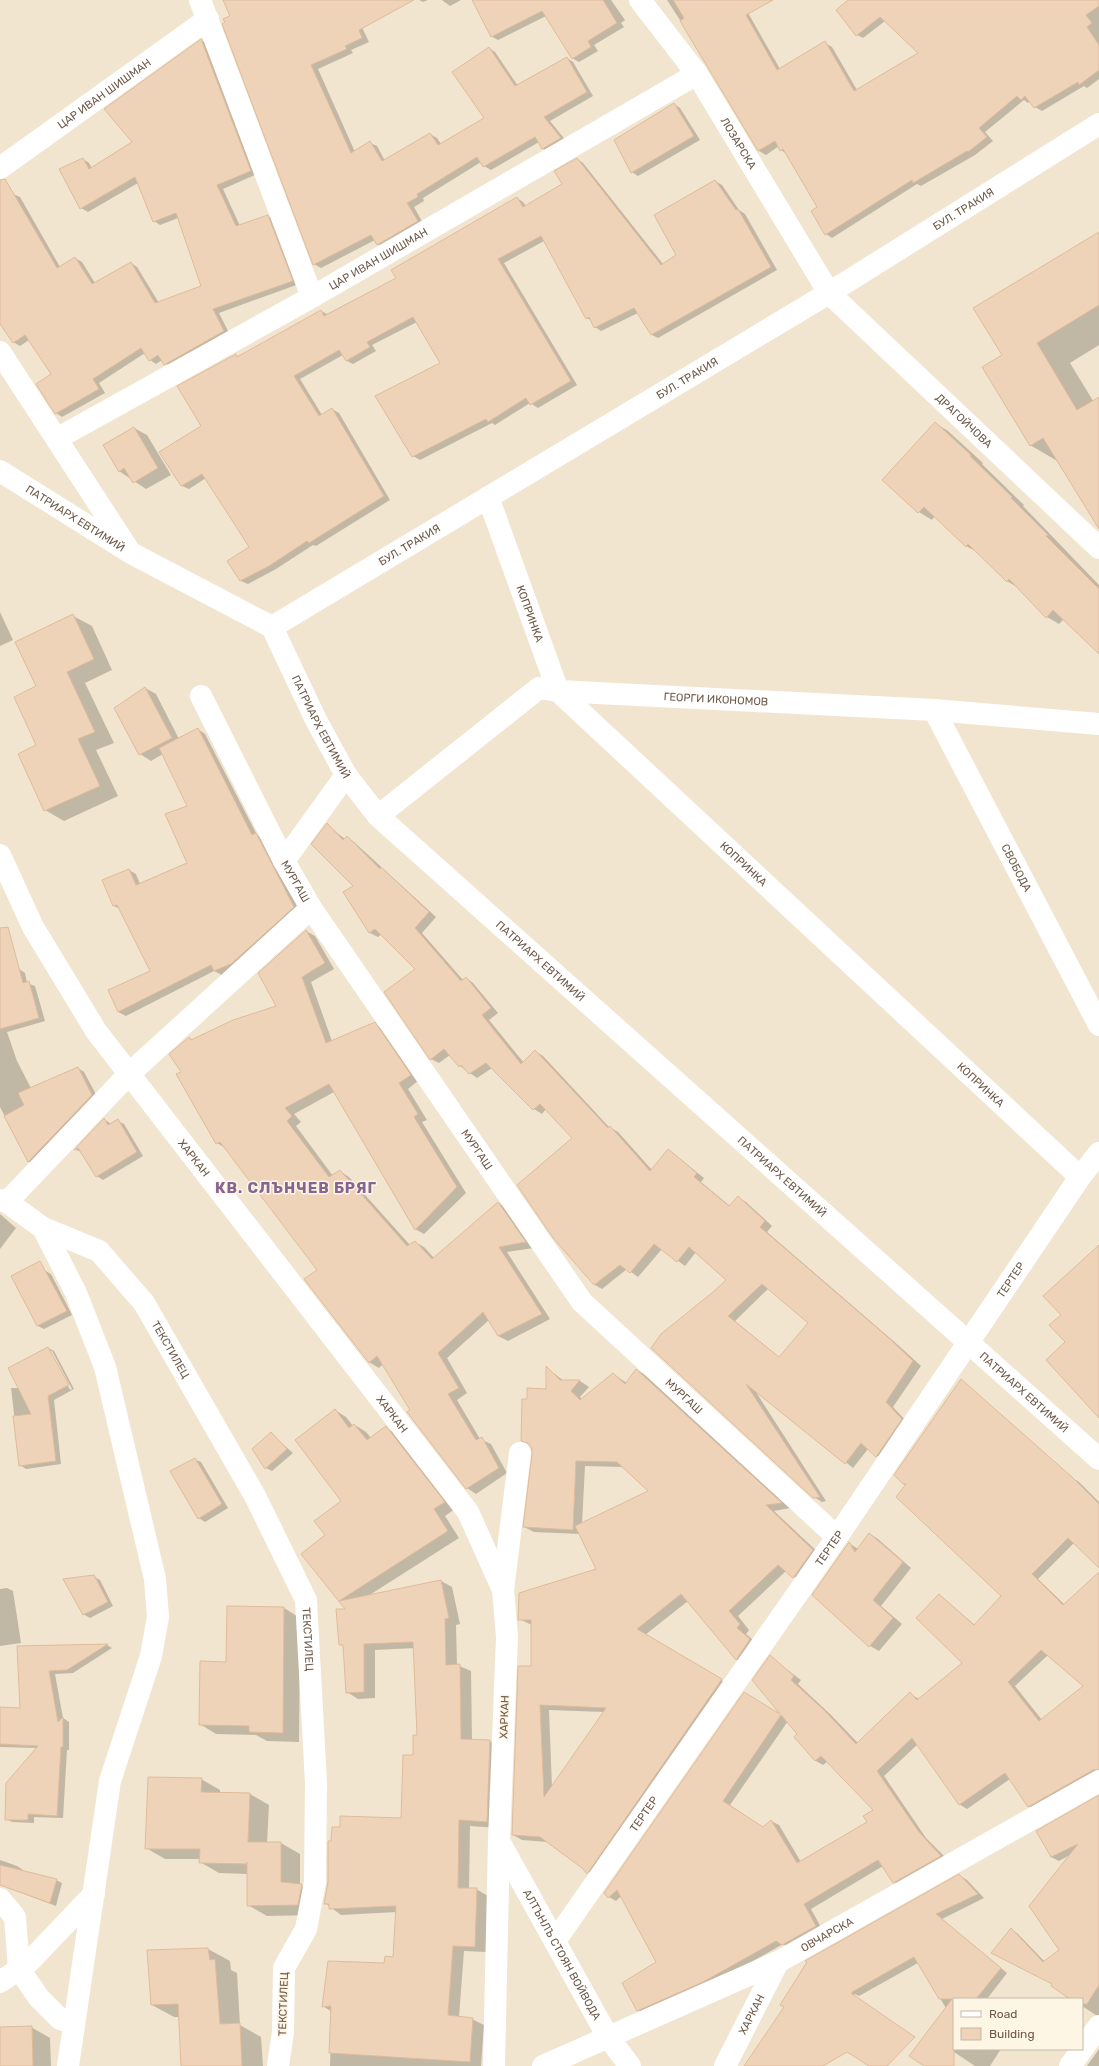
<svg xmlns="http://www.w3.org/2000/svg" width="1099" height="2066" font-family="Rubik,sans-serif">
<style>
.residential{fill:#f1e5cf;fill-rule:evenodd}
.shadow{fill:#0003;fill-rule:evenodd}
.building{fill:#eed3b9;stroke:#e0bb9a;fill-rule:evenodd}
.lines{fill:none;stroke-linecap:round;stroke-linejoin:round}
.minor{stroke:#fff;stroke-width:22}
.labels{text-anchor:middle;stroke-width:3;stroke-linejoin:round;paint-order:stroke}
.street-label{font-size:11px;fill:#6f5a49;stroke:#fef6e5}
.district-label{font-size:15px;font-weight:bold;letter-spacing:1px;fill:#876592;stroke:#fef6e5}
</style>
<rect width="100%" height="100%" fill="#faf2e0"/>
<path class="residential" d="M0,0H1099V2066H0ZM954,1999H1082V2049H954Z"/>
<g class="shadow">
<path d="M224,0H345L356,15L369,42L351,50L353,53L318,69L355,152L370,143L377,146L385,161L430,134L437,138L441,144L485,118L489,48L495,52L518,86L567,58L573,62L593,96L550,121L567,142L550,152L543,149L539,142L491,170L484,166L481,162L423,198L424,201L414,207L424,225L385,248L378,244L375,240L321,268L314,264L232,16Z"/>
<path d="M419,0H428L423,2Z"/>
<path d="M442,0H461L450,6Z"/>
<path d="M473,0H611L625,20L621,23L624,27L594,45L598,51L579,62L572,58L546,16L498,40L491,36Z"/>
<path d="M667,0H737L743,4L780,69L825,43L832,47L857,90L920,53L885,21L863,38L857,35L850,0H1099V79L1087,88L1084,86L1042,111L1035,107L1030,101L1028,103L1024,100L985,132L993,141L975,155L921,186L917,184L832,238L826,234L819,208L787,154L781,150L779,146L766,155L759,151L700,51Z"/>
<path d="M201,40L208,44L257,174L223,189L240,226L268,216L274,220L299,284L219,313L230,335L171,368L162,360L156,364L150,360L145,353L99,383L105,393L62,417L56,413L53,374L29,340L20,346L13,342L0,322V198L13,194L20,197L60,267L75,258L82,262L95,283L131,263L137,267L159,303L202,287L178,218L160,225L154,221L138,183L88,212L81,208L83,159L89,163L92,168L133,142Z"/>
<path d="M674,104L680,108L700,140L638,176L632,172L615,141Z"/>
<path d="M577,159L583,163L663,264L677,255L715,181L722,185L739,210L745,214L777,270L658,338L652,335L638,313L601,331L595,327L592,321L587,318L544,241L504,263L577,385L538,408L530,403L495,425L492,423L420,460L413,456L441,363L417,322L372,345L376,351L353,364L347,361L343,355L300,379L322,415L332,409L339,413L390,500L316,546L313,545L276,569L248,584L241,581L229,562L251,548L206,478L189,489L182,486L161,452L203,426L236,355L239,357L321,311L327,314L398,279L517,198L523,202L526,206L563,184Z"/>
<path d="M1099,233V345L1070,363L1095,404L1099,406V516L1059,462L1030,445L1004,355Z"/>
<path d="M935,423L948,431L983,463L982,464L1024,505L1023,506L1099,585V653L1064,619L1059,624L1047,617L1017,587L1007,581L979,553L966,546L935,516L932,520L919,512L883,480Z"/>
<path d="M134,428L147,435L171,475L146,489L119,471Z"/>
<path d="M0,612L13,640L0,646Z"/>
<path d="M73,616L92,626L112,670L85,683L114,743L96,750L118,796L64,821L45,810L38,746V687Z"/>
<path d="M145,688L156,694L179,739L198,729L205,734L257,835L263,839L300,911L222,975L214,971L126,1016L118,1012L151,972L120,909L114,906L103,881L129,870L136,874L140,884L188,863L189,806L163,754L151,761L140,754Z"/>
<path d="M327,825L345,839L347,837L354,842L436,917L422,933L463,980L466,978L473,983L498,1013L489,1020L524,1063L535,1051L543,1056L609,1127L618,1132L652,1170L669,1150L704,1178L701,1182L730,1206L738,1198L746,1202L772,1226L767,1232L898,1345L921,1366L893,1407L909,1424L884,1461L868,1449L853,1468L754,1389L826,1501L822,1502L814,1497L652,1348L728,1280L696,1252L685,1266L662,1249L638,1277L627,1269L602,1289L595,1285L554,1237L573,1138L546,1109L542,1114L534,1109L492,1068L477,1078L460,1066L450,1055L439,1063L431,1059L416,969L382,934L378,937L370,933L344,893L355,886ZM769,1288L809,1323L780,1358L735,1321Z"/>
<path d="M306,931L315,936L334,969L311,982L332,1041L375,1024L384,1029L419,1080L408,1089L427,1120L422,1122L466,1193L424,1234L415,1229L334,1092L294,1114L301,1122L296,1126L333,1176L340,1171L349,1177L410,1245L415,1242L424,1247L434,1258L498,1203L507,1208L534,1248L507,1252L550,1319L508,1341L498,1336L489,1320L447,1358L467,1393L457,1400L480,1439L491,1444L507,1473L476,1494L467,1488L411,1410L383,1364L379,1368L369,1362L318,1270L227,1149L217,1143L182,1072L189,1038L193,1040L278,1006Z"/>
<path d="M0,935L19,969L25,973L27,983L35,986L45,1021L7,1032L17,1061L31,1088L78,1068L84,1072L98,1098L34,1165L28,1161L0,1107Z"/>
<path d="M104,1119L111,1124L118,1121L124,1124L143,1156L103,1180L97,1176L82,1152L76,1150Z"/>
<path d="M0,1214L16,1228L0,1249Z"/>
<path d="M44,1270L51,1274L72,1315L44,1329L38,1326L13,1277Z"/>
<path d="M48,1348L54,1351L74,1389L54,1400L61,1464L26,1469L20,1465L11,1388H19ZM50,1351H52L72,1389L70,1390Z"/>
<path d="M547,1368L564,1381H580L589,1387L580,1397L582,1399L613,1374L627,1383L636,1370L646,1375L790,1508L774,1511L822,1556L803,1583L786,1571L738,1616L749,1630L746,1634L759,1645L746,1665L736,1659L688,1601L645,1635L731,1686L597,1878L548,1842L522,1840L513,1835L532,1667V1625L519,1619L597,1569L580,1534L534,1532L524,1527L533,1454L530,1445L522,1440L528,1400L546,1390ZM585,1466L624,1467L650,1491L582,1524ZM549,1710L604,1712L552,1787Z"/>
<path d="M961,1381L1075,1481L1076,1480L1079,1482L1099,1502V1566L1074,1543L1038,1579L1065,1605L1099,1574V1632L1048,1655L1015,1686L1042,1720L1085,1686L1099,1651V1764L1095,1767L1099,1771L1036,1810L1028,1806L1010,1779L967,1809L959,1804L918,1744L884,1776L926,1838L948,1860L901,1886L894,1882L883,1866L811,1909L823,1931L790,1949L783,1944L711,1985L646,2014L638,2010L657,1963L621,1896L616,1901L609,1897L744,1693L784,1717L770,1657L801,1680L798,1684L831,1715L858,1743L910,1694L919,1699L964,1663L939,1595L975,1625L1002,1596L904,1484ZM788,1721L799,1734L795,1737L816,1761L823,1765L828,1761L874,1810L868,1822L801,1862L779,1825L771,1821L763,1828L730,1805Z"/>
<path d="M335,1410L346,1417L353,1426L355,1425L366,1432L371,1438L386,1428L397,1434L455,1509L445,1516L459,1538L368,1596L441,1581L452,1587L460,1624L456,1625L457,1665L471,1671L472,1741H490L501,1748L498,1828L470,1826L469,1889H476L488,1896L486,1952L464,1951L459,2017L472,2019L484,2025L481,2066H330L332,2012L323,2006L394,1958L397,1912L341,1915L325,1903L402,1819L418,1736L415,1648L375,1650V1698L358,1699L347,1692L344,1646L340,1644L347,1610L302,1554L326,1535L342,1501Z"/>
<path d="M271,1434L293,1453L272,1471L266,1468Z"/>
<path d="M194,1459L201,1462L228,1508L205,1522L199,1518Z"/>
<path d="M870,1534L878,1539L911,1568L881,1606L902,1624L879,1651L870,1646L849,1543L858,1549Z"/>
<path d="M93,1576L100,1580L113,1606L90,1618L83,1614Z"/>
<path d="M7,1588L13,1591L21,1643L0,1646V1589Z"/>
<path d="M284,1608L300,1618L299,1742L267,1741L256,1735L216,1734L200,1724L227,1663Z"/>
<path d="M107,1645L112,1648L73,1673L55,1674L63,1718L69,1722V1750H67L63,1818L34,1817V1823L12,1822L6,1819L37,1748L0,1747V1708L21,1709L18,1647Z"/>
<path d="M201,1779L220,1790V1793L250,1794L269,1805L267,1843H281L300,1854V1885L321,1896L317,1915L267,1916L248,1905V1874L219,1873L200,1862V1859H165L146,1848Z"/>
<path d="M1099,1797V2017L1082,2006V1999H1072L1053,1984L1011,1929L1018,1934L1045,1962L1060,1950L1070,1855L1059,1861L1051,1857Z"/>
<path d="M0,1860L17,1866L23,1870L22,1871L56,1880L62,1883L56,1906L0,1885Z"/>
<path d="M959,1875L967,1880L984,1898L942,1919L1007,1973L987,1999H954V2049H1001L990,2066H975L927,2034L946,2008L918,1963L859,1996L855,1994L822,2066H745Z"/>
<path d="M208,1949L230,1961L231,1970L237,1973L240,2025L261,2037L263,2066H182L180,2017H174L152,2005L148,1951Z"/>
<path d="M31,2027L50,2038L51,2066H0V2028Z"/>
<path d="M1099,2049V2066H1087Z"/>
</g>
<g class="building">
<path d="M223,0H414L359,30L362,38L345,46L347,49L311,65L351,153L370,141L382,161L430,133L438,145L484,118L452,72L489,47L515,86L567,57L587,92L544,117L561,138L542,149L535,137L483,167L477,157L417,194L418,197L407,203L418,221L377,245L371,235L313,265L222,24L225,22L223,19L230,16Z"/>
<path d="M472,0H603L617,23L588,41L591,47L572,59L542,11L491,37Z"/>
<path d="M673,0H773L746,15L777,70L825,41L854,91L918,53L880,17L856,36L836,10L848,0H1099V6L1086,15L1092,23L1087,27L1099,45V70L1079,85L1078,82L1034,108L1025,96L1021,100L1017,96L979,128L987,137L968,152L967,151L913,183L912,180L825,235L811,211L817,207L783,149L780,151L775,141L758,151L680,21L684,18Z"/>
<path d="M201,39L251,171L217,185L236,226L268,215L293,281L213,309L224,331L164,365L158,355L149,361L141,348L93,379L99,389L55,414L36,384L51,374L25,335L13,343L0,324V180L5,179L57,268L75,257L92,284L131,262L155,303L201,286L176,213L153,222L135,177L80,209L59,169L83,158L89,169L132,142L104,109Z"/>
<path d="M674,103L694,136L631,173L614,140Z"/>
<path d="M577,158L661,265L676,255L654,215L715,180L736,210L738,209L771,267L651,335L634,308L594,328L589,317L586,319L541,236L498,259L571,381L530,405L526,398L488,422L486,419L412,457L375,396L440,363L413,317L367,342L370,347L346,361L339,350L294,376L319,416L332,408L384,496L309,543L307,541L269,566L240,581L227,561L249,547L235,525L202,474L181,486L159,452L201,426L177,386L236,354L237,357L321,310L324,316L396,278L391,270L517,197L523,207L562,184L554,171Z"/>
<path d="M1099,232V305L1037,343L1077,410L1099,397V529L1043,438L1030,446L982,367L1002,355L973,308Z"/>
<path d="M935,422L971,455L970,456L1012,497L1011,498L1048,535L1046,536L1099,589V654L1053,610L1046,618L1009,579L1007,582L968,544L966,547L924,507L918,513L882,480Z"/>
<path d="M134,427L158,468L133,483L124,468L119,472L103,445Z"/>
<path d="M73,614L94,659L67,672L95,732L78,739L100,786L44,811L18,754L36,745L14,697L36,686L15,642Z"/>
<path d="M145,687L172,738L139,755L114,708Z"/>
<path d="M198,728L252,835L256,833L294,907L231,964L214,971L211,965L118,1012L108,990L150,971L117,905L113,906L102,880L129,869L136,885L187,863L165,814L187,806L159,748Z"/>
<path d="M327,823L343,840L347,836L380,869L381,867L429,912L415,928L461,981L466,977L491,1008L482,1015L521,1064L535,1050L608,1128L610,1126L650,1171L668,1149L697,1173L694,1177L729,1206L738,1196L765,1221L760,1227L890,1339L913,1361L886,1402L902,1419L876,1457L861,1443L845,1464L746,1384L820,1497L813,1498L651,1348L661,1334L713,1292L726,1280L689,1247L677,1262L654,1244L630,1273L620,1265L594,1285L553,1238L517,1185L572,1138L540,1104L533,1110L486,1063L469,1074L461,1065L459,1067L444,1049L430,1060L384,992L415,969L375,929L369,933L343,892L353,886L311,844ZM762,1284L808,1323L779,1357L728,1316Z"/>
<path d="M8,927L23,983L29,981L39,1018L0,1029V928Z"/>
<path d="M306,930L325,963L302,977L326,1043L375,1022L411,1075L399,1083L418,1114L414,1117L457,1187L415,1230L329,1084L285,1108L292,1116L287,1121L329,1177L340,1170L407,1246L415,1241L432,1259L498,1202L526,1242L499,1247L542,1314L498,1336L483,1312L438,1353L459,1388L448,1394L476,1440L482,1437L499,1468L466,1489L407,1412L410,1410L377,1356L369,1363L304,1279L317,1270L220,1142L216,1144L176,1074L181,1072L169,1054L189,1037L191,1040L233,1020L276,1006L258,973Z"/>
<path d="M78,1067L92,1095L28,1162L4,1116L24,1105L18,1093Z"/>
<path d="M104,1118L108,1125L118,1119L137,1152L96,1177L78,1148L74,1150Z"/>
<path d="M1099,1245V1418L1046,1360L1065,1342L1049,1325L1061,1315L1043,1296Z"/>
<path d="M40,1261L67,1311L37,1326L11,1276Z"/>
<path d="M48,1347L69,1385L48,1396L56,1461L19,1466L13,1416L31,1414L8,1368Z"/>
<path d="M546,1366L560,1380H580L571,1391L580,1400L613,1373L625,1384L636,1369L782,1503L766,1505L813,1550L793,1578L778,1565L729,1611L740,1624L737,1628L750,1639L736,1660L681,1594L637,1629L722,1679L587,1874L582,1868L540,1837L512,1835L518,1666H531V1620H518L519,1593L596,1569L575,1526L648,1491L617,1462L576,1461L573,1530L523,1527L532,1454V1449L528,1443L521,1441L522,1399H527V1388L546,1389ZM540,1705L606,1708L544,1797Z"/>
<path d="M961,1379L1072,1477L1099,1504V1568L1068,1538L1032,1574L1063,1605L1099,1572V1769L1093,1770L1028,1807L1005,1773L959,1805L912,1738L877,1771L919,1832L941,1856L893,1883L878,1860L804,1904L816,1926L782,1945L776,1941L703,1982L637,2011L622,1983L656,1962L617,1890L608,1898L604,1893L744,1692L780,1714L752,1680L770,1655L794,1676L791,1680L824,1710L856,1744L910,1692L917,1700L962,1663L916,1618L939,1594L974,1625L1001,1596L896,1497L906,1484H903L894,1475ZM1041,1650L1083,1686L1039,1721L1008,1682ZM781,1715L797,1734L794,1737L815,1761L821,1756L873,1810L863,1816L867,1822L797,1863L771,1820L763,1827L723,1801Z"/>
<path d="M335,1409L349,1428L354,1424L367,1440L386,1426L445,1502L434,1509L448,1531L339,1601L441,1580L449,1618L445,1619L446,1665L460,1664L461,1739L490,1740L487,1822L459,1820L458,1888H477L475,1947L453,1946L448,2015L473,2018L470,2062L329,2053L331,2006L322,2007L328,1961L384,1963L385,1956L393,1957L396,1906L329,1909V1904H324L328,1882V1841H331L332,1827H340V1816L401,1818L403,1755H413V1735H417L413,1642L364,1644V1692L346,1693L343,1645H339L336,1609H345L301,1554L325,1535L314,1521L341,1501L295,1440Z"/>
<path d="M271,1432L287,1449L265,1469L252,1449Z"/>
<path d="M195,1458L222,1504L198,1519L170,1471Z"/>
<path d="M869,1533L903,1562L873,1600L893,1618L869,1647L812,1595L849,1542L855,1552Z"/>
<path d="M94,1575L108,1602L83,1615L63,1579Z"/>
<path d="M227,1606L284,1607L283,1733L249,1732V1726L199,1725L200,1661L226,1662Z"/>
<path d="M108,1644L67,1670L49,1671L58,1722L63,1717V1747H61L57,1816L28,1814V1820H5L6,1783L38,1746L0,1744V1707L20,1708L17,1646Z"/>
<path d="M148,1777L202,1778L201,1792L250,1793L248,1842H281V1882L302,1884L298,1905L247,1906V1862V1864L199,1863L200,1849H145Z"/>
<path d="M1099,1795V1985L1087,2004H1082V1999H1070L1051,1986L1052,1984L991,1953L1011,1928L1043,1962L1059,1950L1029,1906L1078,1844L1051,1857L1036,1831Z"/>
<path d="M0,1865L57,1879L50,1903L0,1885Z"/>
<path d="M959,1874L978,1894L936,1914L1001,1968L976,1999H954V2066H924L909,2056L952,1999H939L914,1957L852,1992L853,1994L851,1993L915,2037L887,2066H869L847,2052L823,2066H744L784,2007L780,2005L807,1962L805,1961Z"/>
<path d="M208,1948L210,1960L215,1959L220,2024L240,2023L242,2066H181L178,2004L151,2005L147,1950Z"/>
<path d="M32,2026L33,2066H0V2027Z"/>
</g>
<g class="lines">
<g class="minor">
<path d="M200,0L312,297"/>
<path id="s1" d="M640,0L697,74L829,293L1099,548"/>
<path id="s2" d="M0,168L208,19"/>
<path d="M0,352L128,549"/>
<path id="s3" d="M58,438L312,297L697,74"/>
<path id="s4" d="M0,471L131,553L272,627L316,720L346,775L378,816L1099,1459"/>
<path id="s5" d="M488,497L558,691L1080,1177"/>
<path id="s6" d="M272,627L829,293L1099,124"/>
<path id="s7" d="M201,696L284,861L311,908L582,1302L837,1537"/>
<path id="s8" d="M934,710L1099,1025"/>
<path id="s9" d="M378,816L539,688L558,691L934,710L1099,724"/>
<path id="s10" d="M0,855L33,927L96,1031L468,1512L503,1590L507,1637L499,1840L494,2066"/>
<path d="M284,861L346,775"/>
<path d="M0,1200L7,1202L43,1228L76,1293L105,1367L155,1579L158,1617L151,1656L110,1781L68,2066"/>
<path d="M7,1202L129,1074L311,908"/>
<path id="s11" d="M43,1228L99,1251L144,1303L255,1496L306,1600L316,1783L315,1882L306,1929L284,1968L283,2032L278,2066"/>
<path d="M503,1590L520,1453"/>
<path id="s12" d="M499,1841L608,2037L630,2066"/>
<path d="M0,1899L15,1917L19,1969L39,1998L60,2019L73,2023"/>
<path id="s13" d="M555,1941L837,1537L1080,1177L1099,1153"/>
<path d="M0,1982L29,1962L94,1894"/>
<path id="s14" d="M543,2066L778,1962L1099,1781"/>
<path id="s15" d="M725,2066L778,1962"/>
<path d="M1070,2066L1099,2026"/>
</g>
</g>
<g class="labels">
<g class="street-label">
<text dy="4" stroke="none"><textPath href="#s2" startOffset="128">ЦАР ИВАН ШИШМАН</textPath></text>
<text dy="4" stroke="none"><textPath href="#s1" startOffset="174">ЛОЗАРСКА</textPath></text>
<text dy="4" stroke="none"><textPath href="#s6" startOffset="808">БУЛ. ТРАКИЯ</textPath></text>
<text dy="4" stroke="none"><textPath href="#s3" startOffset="367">ЦАР ИВАН ШИШМАН</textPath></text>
<text dy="4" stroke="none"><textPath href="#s6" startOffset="484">БУЛ. ТРАКИЯ</textPath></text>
<text dy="4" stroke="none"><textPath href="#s1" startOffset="535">ДРАГОЙЧОВА</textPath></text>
<text dy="4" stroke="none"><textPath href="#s4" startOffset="89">ПАТРИАРХ ЕВТИМИЙ</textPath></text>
<text dy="4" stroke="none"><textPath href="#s6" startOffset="160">БУЛ. ТРАКИЯ</textPath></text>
<text dy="4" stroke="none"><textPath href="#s5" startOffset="124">КОПРИНКА</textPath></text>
<text dy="4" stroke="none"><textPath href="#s9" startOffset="383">ГЕОРГИ ИКОНОМОВ</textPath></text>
<text dy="4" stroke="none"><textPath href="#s4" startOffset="425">ПАТРИАРХ ЕВТИМИЙ</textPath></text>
<text dy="4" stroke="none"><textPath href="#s5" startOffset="460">КОПРИНКА</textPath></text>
<text dy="4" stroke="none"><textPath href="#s8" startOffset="178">СВОБОДА</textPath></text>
<text dy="4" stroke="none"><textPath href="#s7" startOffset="208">МУРГАШ</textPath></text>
<text dy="4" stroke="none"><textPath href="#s4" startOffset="749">ПАТРИАРХ ЕВТИМИЙ</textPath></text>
<text dy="4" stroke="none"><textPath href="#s5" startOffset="784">КОПРИНКА</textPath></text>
<text dy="4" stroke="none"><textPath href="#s7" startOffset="532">МУРГАШ</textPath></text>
<text dy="4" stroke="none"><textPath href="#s10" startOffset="361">ХАРКАН</textPath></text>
<text dy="4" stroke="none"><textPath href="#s4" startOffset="1073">ПАТРИАРХ ЕВТИМИЙ</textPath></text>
<text dy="4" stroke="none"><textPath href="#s13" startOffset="803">ТЕРТЕР</textPath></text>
<text dy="4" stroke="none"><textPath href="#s11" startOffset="183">ТЕКСТИЛЕЦ</textPath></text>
<text dy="4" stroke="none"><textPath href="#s4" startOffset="1397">ПАТРИАРХ ЕВТИМИЙ</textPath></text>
<text dy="4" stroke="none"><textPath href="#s7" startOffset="856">МУРГАШ</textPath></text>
<text dy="4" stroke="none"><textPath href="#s10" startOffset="685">ХАРКАН</textPath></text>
<text dy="4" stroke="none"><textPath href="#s13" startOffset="479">ТЕРТЕР</textPath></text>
<text dy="4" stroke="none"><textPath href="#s11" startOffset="507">ТЕКСТИЛЕЦ</textPath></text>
<text transform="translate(504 1717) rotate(-88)" y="4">ХАРКАН</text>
<text dy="4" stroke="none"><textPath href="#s13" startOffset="155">ТЕРТЕР</textPath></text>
<text dy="4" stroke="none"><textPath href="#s14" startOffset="313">ОВЧАРСКА</textPath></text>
<text dy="4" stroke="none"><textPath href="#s12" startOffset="130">АЛТЪНЛЪ СТОЯН ВОЙВОДА</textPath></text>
<text transform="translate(283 2004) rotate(-88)" y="4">ТЕКСТИЛЕЦ</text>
<text dy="4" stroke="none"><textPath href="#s15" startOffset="58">ХАРКАН</textPath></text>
</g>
<g class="district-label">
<text x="296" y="1193">КВ. СЛЪНЧЕВ БРЯГ</text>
</g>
</g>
<rect x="953" y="1998" width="130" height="52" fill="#fef6e5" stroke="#c5b8a7"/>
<rect x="961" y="2011" width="20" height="6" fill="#ffffff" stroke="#c5b8a7"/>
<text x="989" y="2018" font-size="12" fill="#6f5a49">Road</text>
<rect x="961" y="2028" width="20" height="12" fill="#eed3b9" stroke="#c5b8a7"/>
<text x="989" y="2038" font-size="12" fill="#6f5a49">Building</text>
</svg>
